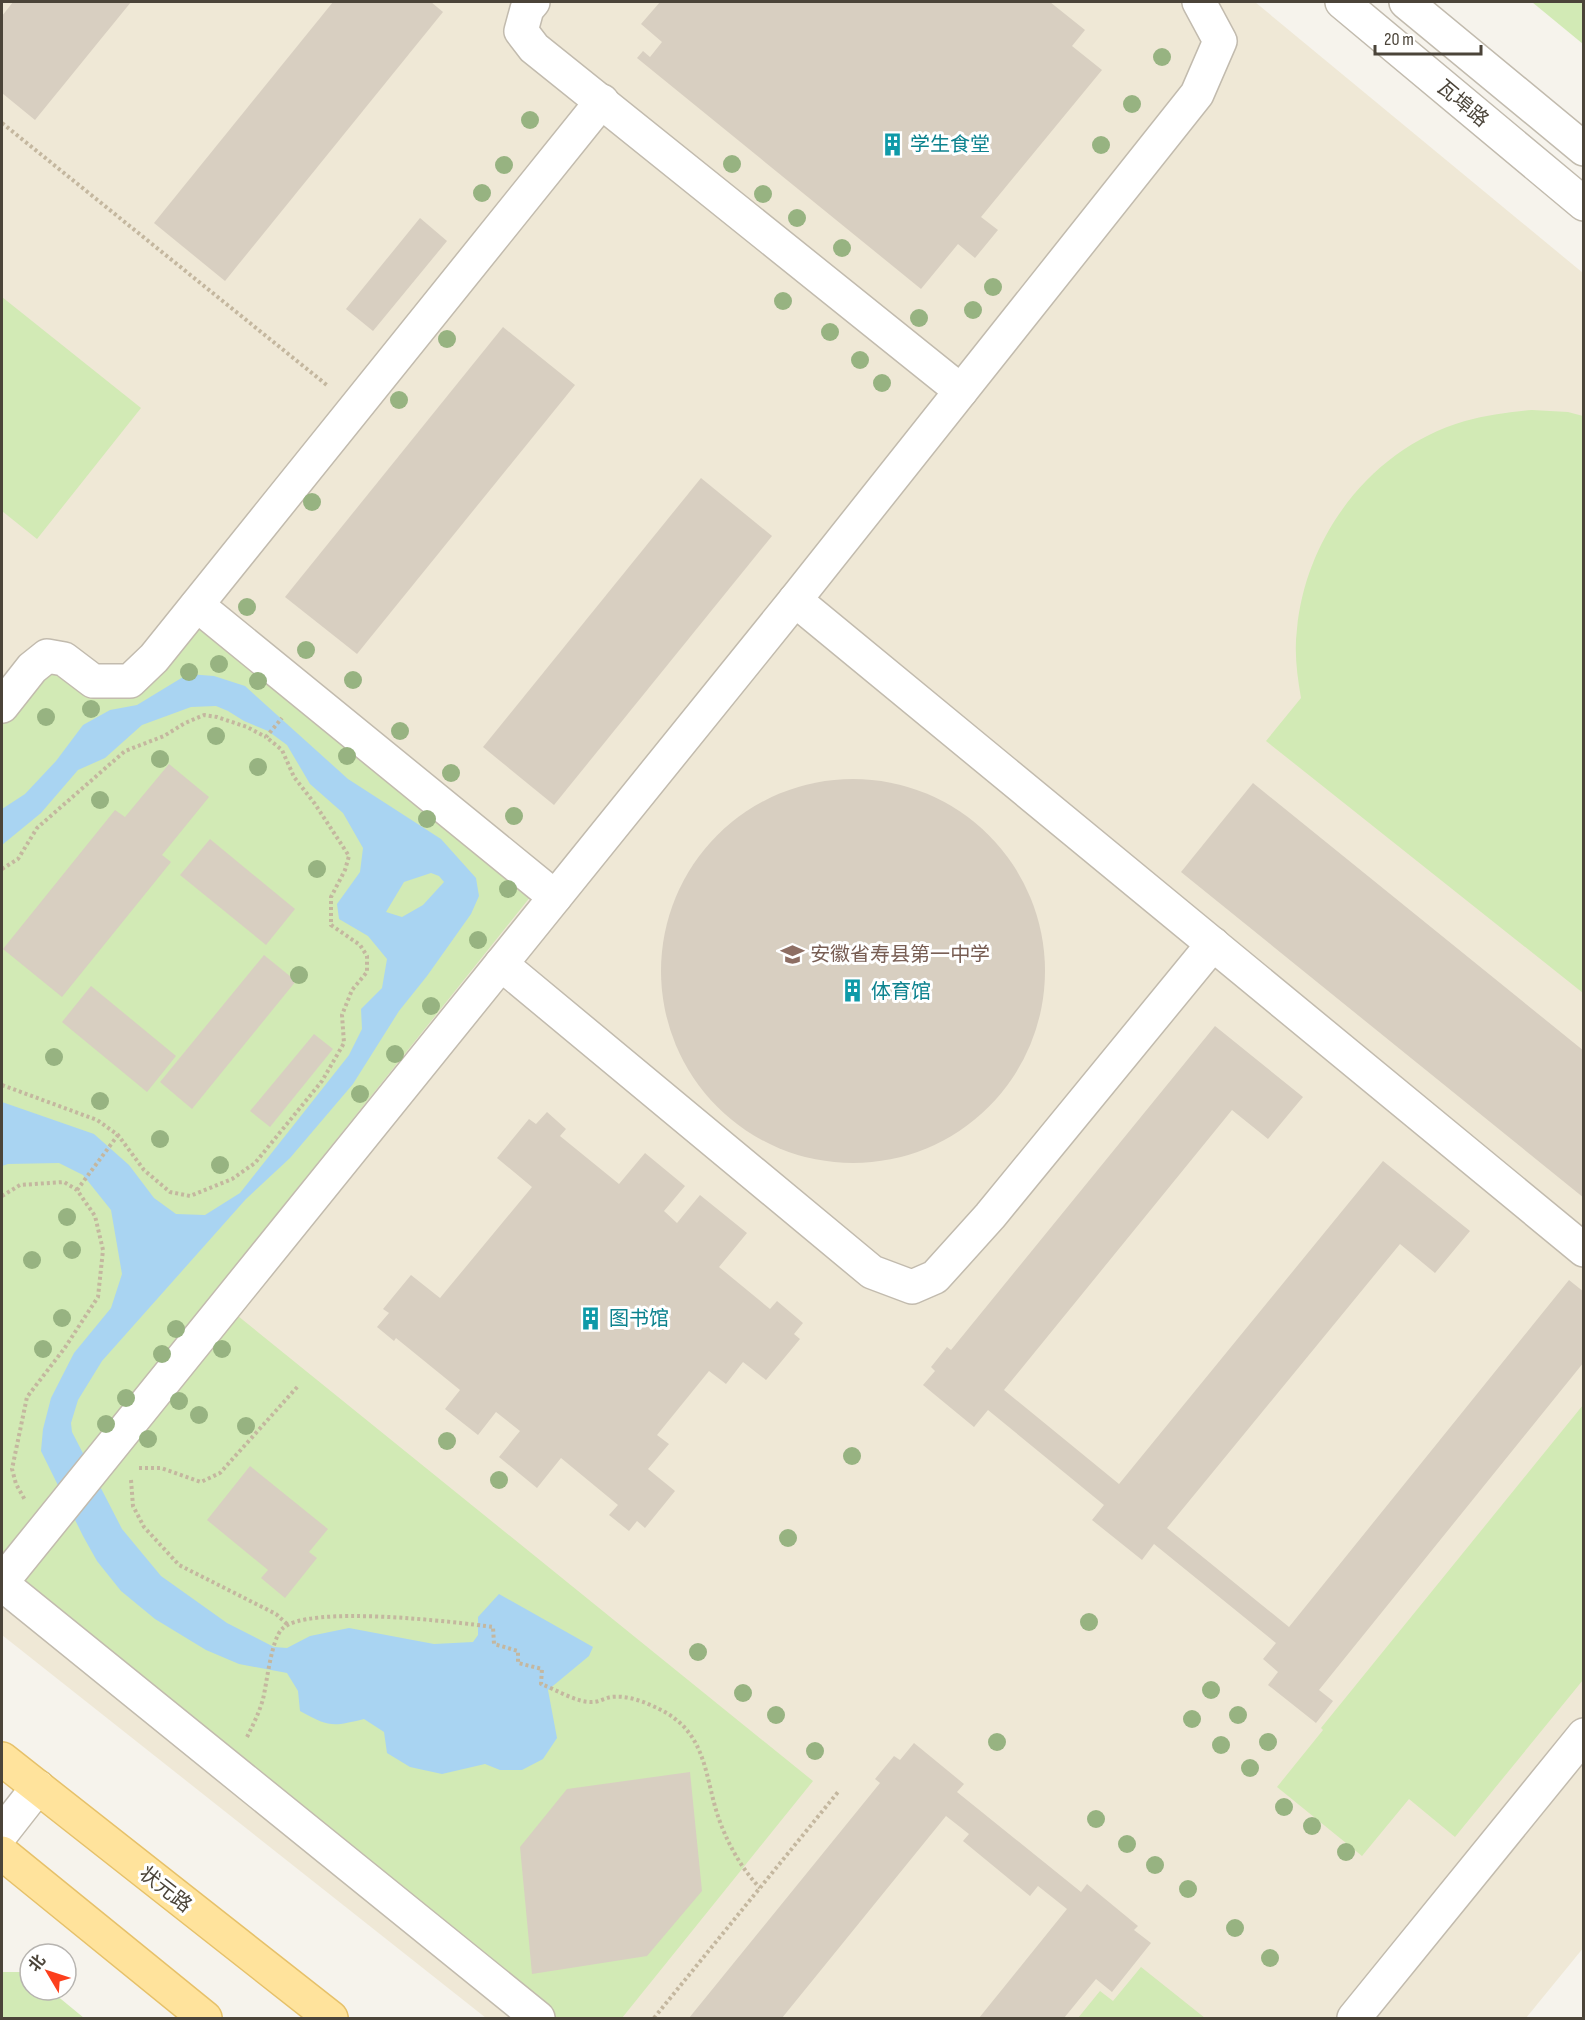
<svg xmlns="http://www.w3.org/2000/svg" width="1585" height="2020" font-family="'Sofia Sans Condensed','Noto Sans SC',sans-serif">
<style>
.education{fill:#efe8d6}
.green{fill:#d2eab5}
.water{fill:#a9d4f2;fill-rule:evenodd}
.building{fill:#d8cfc1}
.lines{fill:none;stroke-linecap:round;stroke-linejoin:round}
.minor-casing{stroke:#c2bbae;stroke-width:36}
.major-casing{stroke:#e6c16a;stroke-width:36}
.path{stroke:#c4b79f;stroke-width:4;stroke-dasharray:3 3;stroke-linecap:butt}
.minor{stroke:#fff;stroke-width:33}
.major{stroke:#ffe39c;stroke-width:33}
.tree{fill:#97b381}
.labels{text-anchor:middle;stroke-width:6;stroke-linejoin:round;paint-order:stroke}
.street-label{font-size:20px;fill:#4b4439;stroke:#fff}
.culture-label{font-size:20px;fill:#0d838f;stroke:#fff;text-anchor:start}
.education-label{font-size:20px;fill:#785e54;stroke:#fff;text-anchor:start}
</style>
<rect width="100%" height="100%" fill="#f6f3ec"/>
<path class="education" d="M2,2H1255L1583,273L1584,1947L1526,2018H486L2,1635Z"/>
<g class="green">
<path d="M1532,2H1583V44Z"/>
<path d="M2,297L141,408L37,539L2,511Z"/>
<path d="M1532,410L1568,412L1583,416V993L1266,741L1301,698C1297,675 1294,652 1297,629C1306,535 1372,448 1465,421C1487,415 1509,412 1532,410Z"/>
<path d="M200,615L535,891L212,1295L813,1781L622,2018H556L2,1573V716L49,669L91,691Z"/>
<path d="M1583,1405V1680L1455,1837L1409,1799L1362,1856L1277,1787L1323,1730L1321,1728Z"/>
<path d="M1141,1967L1205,2018H1078L1100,1991L1113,2001Z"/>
<path d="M2,1972H28L30,1990H50L84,2018H2Z"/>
</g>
<path class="water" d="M188,674L214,676L245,686L348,779L441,839L476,878L479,896L471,914L427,976L399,1011L353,1084L290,1158L246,1199L102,1361L78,1400L71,1423L72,1432L122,1529L161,1576L227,1623L274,1647L287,1648L310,1636L349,1628L434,1644L473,1642L478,1635V1617L499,1594L593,1647L589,1656L548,1690L557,1738L543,1759L522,1770H500L485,1764L442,1774L410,1767L387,1753L384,1732L364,1719C332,1727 329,1727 300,1711L298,1691L287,1673L239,1664L206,1650L155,1619L121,1591L97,1561L83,1536L41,1451L43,1429L51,1398L74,1353L111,1308L122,1274L111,1210L83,1175L59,1163L8,1164L2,1166V1102L94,1134L129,1165L154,1198L176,1214L205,1215L240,1193L349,1055L362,1029L361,1009L382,988L387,959L368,936L339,919L337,904L360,872L363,848L343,813L310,784L287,745L268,731L244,721L228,711L216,706L191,707L142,725L105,758L78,770L41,813L2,845V809L25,794L56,761L83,725L110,710L137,705ZM431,873L439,876L444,882L423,905L402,917L386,912L404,882Z"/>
<g class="building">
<path d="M13,2H131L35,120L2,93V16Z"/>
<path d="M333,2H431L443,12L225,281L154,223Z"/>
<path d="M660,2H1050L1085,30L1072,46L1102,70L981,217L998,230L975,258L958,244L921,289L637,58L643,51L650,57L662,42L641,24Z"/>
<path d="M420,218L447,241L373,331L346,309Z"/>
<path d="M503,327L575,385L357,654L285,597Z"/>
<path d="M701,478L772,536L554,805L483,747Z"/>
<path d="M169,764L209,797L162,855L171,862L62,997L3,949L115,810L125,817Z"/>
<circle cx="853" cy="971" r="192"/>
<path d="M1253,783L1584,1051V1198L1181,872Z"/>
<path d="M210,839L295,909L266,945L180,875Z"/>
<path d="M264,955L296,981L192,1109L160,1082Z"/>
<path d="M91,986L176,1056L147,1092L62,1022Z"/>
<path d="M1215,1026L1303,1097L1268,1139L1232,1110L1004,1390L1119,1484L1383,1161L1470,1231L1435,1273L1400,1244L1167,1528L1289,1627L1569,1280L1584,1292V1362L1319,1690L1333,1701L1316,1723L1268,1685L1278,1672L1263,1659L1276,1643L1154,1544L1142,1560L1092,1520L1104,1505L988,1410L974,1427L923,1385L935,1371L931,1367L947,1347L951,1350Z"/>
<path d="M314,1034L333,1049L270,1127L250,1111Z"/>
<path d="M547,1112L566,1129L560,1136L619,1184L645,1153L685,1186L664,1211L677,1223L700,1195L747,1233L719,1267L770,1309L777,1301L803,1323L794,1334L800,1339L766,1380L743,1362L726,1384L709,1371L657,1435L669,1444L648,1469L675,1491L645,1528L637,1521L629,1531L609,1515L618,1505L561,1458L537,1488L499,1457L520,1431L496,1412L478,1435L445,1409L460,1390L396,1338L394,1341L377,1327L389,1313L383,1309L411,1275L440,1298L532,1187L497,1158L529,1119L536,1124Z"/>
<path d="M250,1466L328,1529L309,1552L317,1558L285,1598L261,1578L268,1570L207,1520Z"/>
<path d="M914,1743L964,1784L957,1792L1081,1892L1087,1884L1138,1926L1134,1930L1151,1943L1112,1992L1096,1979L1064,2018H979L1067,1909L1038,1886L1030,1896L963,1841L969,1834L946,1816L782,2018H689L880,1783L875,1779L894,1756L900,1760Z"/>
<path d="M690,1772L702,1891L647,1956L532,1974L520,1847L567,1789Z"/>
</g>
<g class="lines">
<defs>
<g id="minor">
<path d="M533,2L527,9L521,31L534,48L961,391"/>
<path d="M1342,2L1584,204"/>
<path d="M1406,2L1584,149"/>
<path d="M795,600L1584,1250"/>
<path d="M197,605L555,897"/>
<path d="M2,706L32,668L47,656L64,659L93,681H130L154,658L602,101"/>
<path d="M501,964L872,1272L912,1287L935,1277L990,1216L1213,944"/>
<path d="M2,1582L795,600L1197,94L1220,41L1199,2"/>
<path d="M2,1584L538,2018"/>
<path d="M2,1833L38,1787"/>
<path d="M1354,2018L1584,1735"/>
</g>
<g id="major">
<path d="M2,1759L331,2018"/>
<path d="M2,1853L205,2018"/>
</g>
</defs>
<use href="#minor" class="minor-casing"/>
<use href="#major" class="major-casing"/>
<g class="path">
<path d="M2,123L328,386"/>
<path d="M2,869L18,859L37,828L125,751L164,736L185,723L204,715L217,717L247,727L266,737"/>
<path d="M2,1085L97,1120L118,1135L144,1170L170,1192L190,1196L232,1179L255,1163L322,1081L344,1043L342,1015L352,990L367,972V956L360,945L331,925V897L345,870L349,856L315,804L294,777L282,750L266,737L282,718"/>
<path d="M77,1190L118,1135"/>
<path d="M2,1196L20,1185L64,1182L77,1190L95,1216L103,1250L98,1297L64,1349L27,1397L12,1469L16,1484L25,1500"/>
<path d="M139,1468H161L201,1482L220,1473L299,1385"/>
<path d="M131,1480L133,1506L144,1527L179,1565L276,1614L288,1625"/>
<path d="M247,1737C253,1725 259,1713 263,1699C267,1683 271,1640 282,1629C306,1604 457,1622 493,1627L494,1644L518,1651V1663L542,1669L541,1684C557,1690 577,1703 593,1702C599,1702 605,1698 611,1697C628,1695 645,1702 659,1709C709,1733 704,1779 720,1822C729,1846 742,1869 760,1888"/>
<path d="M654,2018L838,1792"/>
</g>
<use href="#minor" class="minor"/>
<use href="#major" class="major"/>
</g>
<g class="tree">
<circle cx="1162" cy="57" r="9"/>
<circle cx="1132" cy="104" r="9"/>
<circle cx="530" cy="120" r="9"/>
<circle cx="1101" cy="145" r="9"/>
<circle cx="732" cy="164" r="9"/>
<circle cx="504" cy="165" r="9"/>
<circle cx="482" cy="193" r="9"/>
<circle cx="763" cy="194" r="9"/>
<circle cx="797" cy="218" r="9"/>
<circle cx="842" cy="248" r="9"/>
<circle cx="993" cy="287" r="9"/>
<circle cx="783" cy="301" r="9"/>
<circle cx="973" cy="310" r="9"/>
<circle cx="919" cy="318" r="9"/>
<circle cx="830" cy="332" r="9"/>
<circle cx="447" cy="339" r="9"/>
<circle cx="860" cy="360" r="9"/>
<circle cx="882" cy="383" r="9"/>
<circle cx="399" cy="400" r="9"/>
<circle cx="312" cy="502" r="9"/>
<circle cx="247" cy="607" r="9"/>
<circle cx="306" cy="650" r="9"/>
<circle cx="219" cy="664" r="9"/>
<circle cx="189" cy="672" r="9"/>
<circle cx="353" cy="680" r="9"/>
<circle cx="258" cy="681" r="9"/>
<circle cx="91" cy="709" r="9"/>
<circle cx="46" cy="717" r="9"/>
<circle cx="400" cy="731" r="9"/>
<circle cx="216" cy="736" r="9"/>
<circle cx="347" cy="756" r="9"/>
<circle cx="160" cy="759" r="9"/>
<circle cx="258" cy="767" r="9"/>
<circle cx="451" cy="773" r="9"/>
<circle cx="100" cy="800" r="9"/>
<circle cx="514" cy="816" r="9"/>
<circle cx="427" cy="819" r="9"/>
<circle cx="317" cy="869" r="9"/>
<circle cx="508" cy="889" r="9"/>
<circle cx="478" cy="940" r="9"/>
<circle cx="299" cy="975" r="9"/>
<circle cx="431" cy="1006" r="9"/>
<circle cx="395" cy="1054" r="9"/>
<circle cx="54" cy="1057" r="9"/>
<circle cx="360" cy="1094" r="9"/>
<circle cx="100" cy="1101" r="9"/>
<circle cx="160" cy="1139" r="9"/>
<circle cx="220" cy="1165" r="9"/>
<circle cx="67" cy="1217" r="9"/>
<circle cx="72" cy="1250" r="9"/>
<circle cx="32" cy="1260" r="9"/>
<circle cx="62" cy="1318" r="9"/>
<circle cx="176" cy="1329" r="9"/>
<circle cx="43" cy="1349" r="9"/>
<circle cx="222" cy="1349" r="9"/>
<circle cx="162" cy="1354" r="9"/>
<circle cx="126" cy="1398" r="9"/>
<circle cx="179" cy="1401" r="9"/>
<circle cx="199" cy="1415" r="9"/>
<circle cx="106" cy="1424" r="9"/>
<circle cx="246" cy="1426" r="9"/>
<circle cx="148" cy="1439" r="9"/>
<circle cx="447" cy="1441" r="9"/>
<circle cx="852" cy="1456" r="9"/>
<circle cx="499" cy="1480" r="9"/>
<circle cx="788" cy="1538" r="9"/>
<circle cx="1089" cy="1622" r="9"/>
<circle cx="698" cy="1652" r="9"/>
<circle cx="1211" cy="1690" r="9"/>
<circle cx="743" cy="1693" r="9"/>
<circle cx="776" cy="1715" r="9"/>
<circle cx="1238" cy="1715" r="9"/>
<circle cx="1192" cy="1719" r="9"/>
<circle cx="997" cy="1742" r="9"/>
<circle cx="1268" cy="1742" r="9"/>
<circle cx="1221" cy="1745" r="9"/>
<circle cx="815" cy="1751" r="9"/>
<circle cx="1250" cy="1768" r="9"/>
<circle cx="1284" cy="1807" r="9"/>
<circle cx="1096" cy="1819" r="9"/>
<circle cx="1312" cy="1826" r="9"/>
<circle cx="1127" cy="1844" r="9"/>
<circle cx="1346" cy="1852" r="9"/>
<circle cx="1155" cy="1865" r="9"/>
<circle cx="1188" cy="1889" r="9"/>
<circle cx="1235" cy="1928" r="9"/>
<circle cx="1270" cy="1958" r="9"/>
</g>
<defs>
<symbol id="building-bare" viewBox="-9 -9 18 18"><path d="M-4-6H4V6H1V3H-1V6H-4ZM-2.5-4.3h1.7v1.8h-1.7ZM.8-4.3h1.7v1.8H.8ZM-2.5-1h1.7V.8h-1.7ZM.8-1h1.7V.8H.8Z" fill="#0f9aa8" stroke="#fff" stroke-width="2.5" paint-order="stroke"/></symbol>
<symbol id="school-bare" viewBox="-9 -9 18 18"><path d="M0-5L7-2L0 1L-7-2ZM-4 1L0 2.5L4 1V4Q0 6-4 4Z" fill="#8d6e63" stroke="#fff" stroke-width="2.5" paint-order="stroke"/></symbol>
</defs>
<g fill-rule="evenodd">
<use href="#building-bare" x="876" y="128" width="33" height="33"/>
<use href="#school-bare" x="776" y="938" width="33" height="33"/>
<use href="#building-bare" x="836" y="974" width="33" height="33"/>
<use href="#building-bare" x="574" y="1302" width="33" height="33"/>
</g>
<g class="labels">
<g class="street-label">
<text transform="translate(1463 103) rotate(40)" y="7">瓦埠路</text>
<text transform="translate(166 1889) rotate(38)" y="7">状元路</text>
</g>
<g class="culture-label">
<text x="910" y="151">学生食堂</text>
<text x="871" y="998">体育馆</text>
<text x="609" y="1325">图书馆</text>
</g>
<g class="education-label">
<text x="810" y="961">安徽省寿县第一中学</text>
</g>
</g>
<rect width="1585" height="2020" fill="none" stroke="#4b4439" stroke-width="6"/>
<g transform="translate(48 1972) rotate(309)"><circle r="28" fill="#ffffff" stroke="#b7b4b0" stroke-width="1.5"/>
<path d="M0-4.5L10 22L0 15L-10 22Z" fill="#fc3f1d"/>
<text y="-9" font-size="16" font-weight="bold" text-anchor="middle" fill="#4b4439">北</text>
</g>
<path d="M1375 45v9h106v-9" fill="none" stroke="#4b4439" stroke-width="3"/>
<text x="1384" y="45" font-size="18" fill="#4b4439" stroke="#ffffff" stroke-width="4.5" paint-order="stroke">20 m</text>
</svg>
